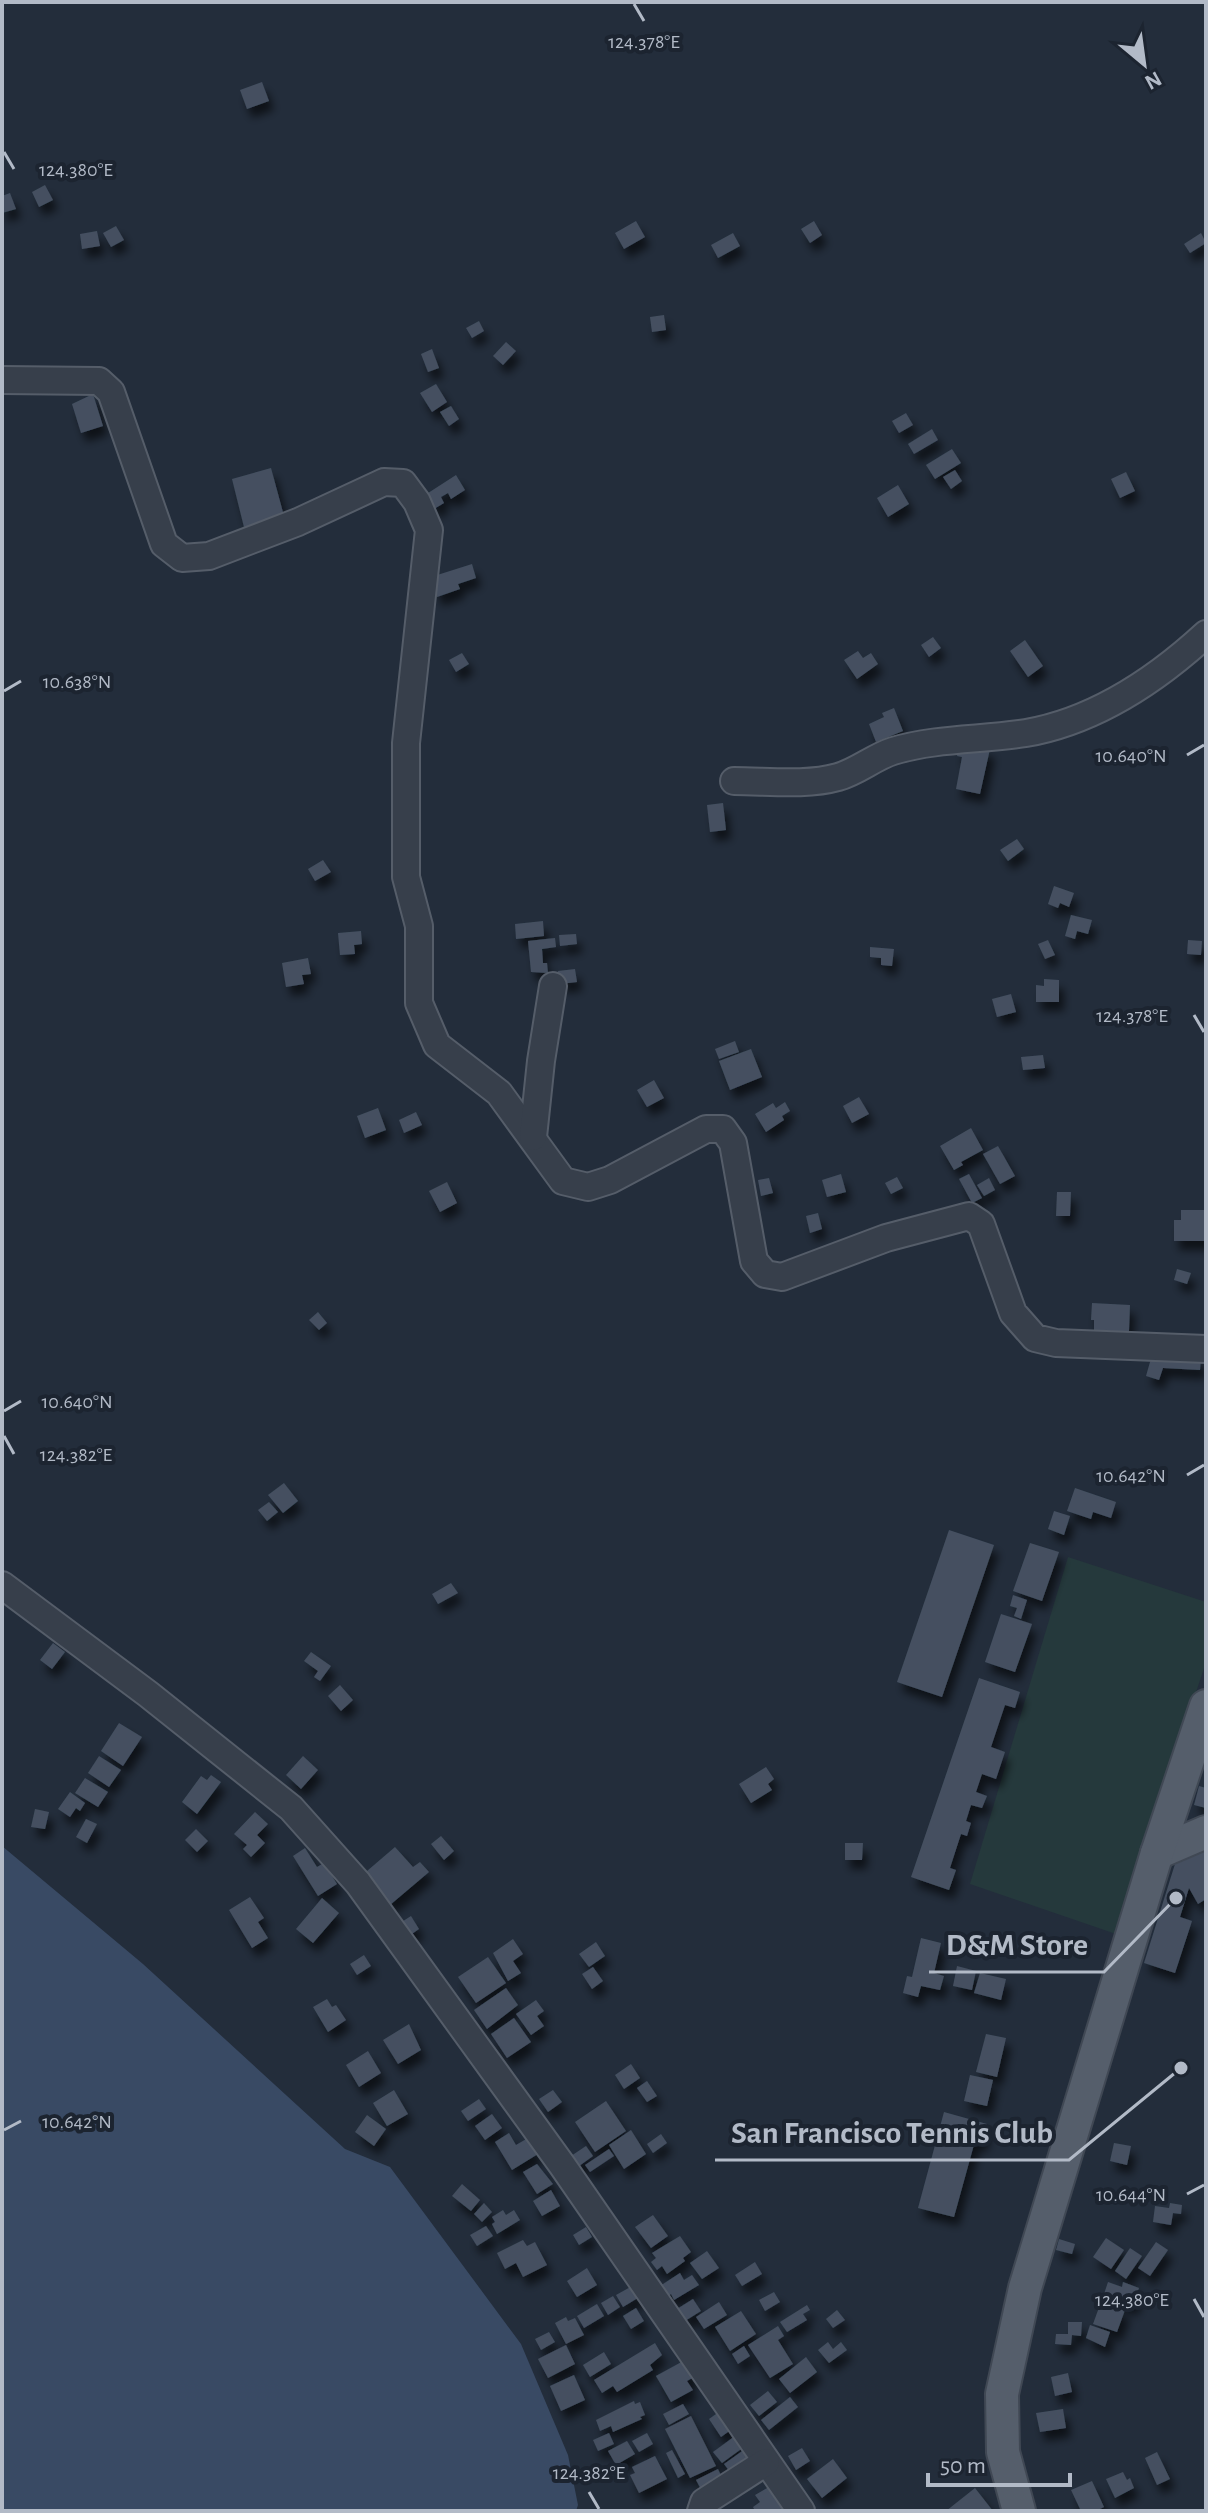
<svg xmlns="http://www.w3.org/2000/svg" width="1208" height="2513" font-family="'Alegreya Sans',sans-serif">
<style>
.green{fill:#25393c}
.water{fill:#394a64}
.building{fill:#445060;filter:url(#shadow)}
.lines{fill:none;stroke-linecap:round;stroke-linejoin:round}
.minor-casing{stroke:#555d69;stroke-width:30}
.major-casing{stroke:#404854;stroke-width:36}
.minor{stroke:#373f4b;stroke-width:26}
.major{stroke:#555e6b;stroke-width:32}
.ticks{fill:none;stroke:#b2bac7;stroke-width:3}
.ticks-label{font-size:20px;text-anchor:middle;fill:#b2bac7;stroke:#1c2430;stroke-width:8;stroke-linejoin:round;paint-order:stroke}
.leader{fill:none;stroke:#b2bac7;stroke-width:3}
.callout-dot{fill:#b2bac7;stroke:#1c2430;stroke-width:3}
.callout-label{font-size:32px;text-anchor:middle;font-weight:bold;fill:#b2bac7;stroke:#1c2430;stroke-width:8;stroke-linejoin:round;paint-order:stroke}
</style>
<defs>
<filter id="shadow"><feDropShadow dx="5" dy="9" stdDeviation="4" flood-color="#0009"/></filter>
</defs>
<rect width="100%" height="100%" fill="#232d3b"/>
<path class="green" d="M1068,1557L1206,1602V1662L1116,1934L970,1884Z"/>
<path class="water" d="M2,1846L143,1964L345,2149L390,2167L521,2344L568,2455L578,2505L576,2511H2Z"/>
<g class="building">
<path d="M262,82L269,101L247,109L240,90Z"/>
<path d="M45,185L53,200L39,207L32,192Z"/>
<path d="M10,193L16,209L2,213V196Z"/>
<path d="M636,221L645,237L624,249L615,233Z"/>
<path d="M814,221L822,235L810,243L801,229Z"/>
<path d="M116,226L124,240L111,247L103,233Z"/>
<path d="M97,231L100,246L82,249L80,234Z"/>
<path d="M733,233L740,246L718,258L711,245Z"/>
<path d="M1201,233L1206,243L1190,253L1184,244Z"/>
<path d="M664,315L666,330L652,332L650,317Z"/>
<path d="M479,321L484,331L472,338L466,328Z"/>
<path d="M506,342L516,351L503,365L493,356Z"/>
<path d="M432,349L439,368L428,372L421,354Z"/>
<path d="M436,384L447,402L432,412L420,393Z"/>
<path d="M93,394L103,426L81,433L72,404Z"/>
<path d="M451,406L459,419L449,426L440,412Z"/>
<path d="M906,413L913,425L899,433L892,421Z"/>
<path d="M932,429L938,440L914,454L908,444Z"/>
<path d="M952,449L961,463L935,479L926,465Z"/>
<path d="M271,468L284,516L244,527L232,479Z"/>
<path d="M955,470L962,481L951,489L943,477Z"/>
<path d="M1126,472L1135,491L1120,498L1111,479Z"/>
<path d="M456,475L465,490L451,499L448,493L441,497L444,503L434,509L425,495Z"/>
<path d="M898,485L909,504L888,517L877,498Z"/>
<path d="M472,564L476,578L458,584L460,589L437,597L431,577Z"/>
<path d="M933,637L941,648L929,657L921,645Z"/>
<path d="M1025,640L1043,666L1028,677L1010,651Z"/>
<path d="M858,651L863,658L871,653L878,664L857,679L844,660Z"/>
<path d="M462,653L469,664L456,672L449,660Z"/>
<path d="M894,708L903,731L876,742L869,724L884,717L882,713Z"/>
<path d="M960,743L990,749L980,794L956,789L962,757L957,756Z"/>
<path d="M723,803L726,830L710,832L707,805Z"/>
<path d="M1017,839L1024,849L1008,861L1000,850Z"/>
<path d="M323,860L331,872L315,881L308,869Z"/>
<path d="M1054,886L1074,893L1069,907L1060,903L1058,908L1048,904Z"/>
<path d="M1071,915L1092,920L1088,934L1077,931L1075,939L1065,936Z"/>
<path d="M543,921L544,936L516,939L515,924Z"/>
<path d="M361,931L362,944L354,945L355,954L340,955L338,933Z"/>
<path d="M576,934L577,944L560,946L559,935Z"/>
<path d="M555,938L556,947L542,949L543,963H547L548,973L531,972L528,941Z"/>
<path d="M1048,940L1055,955L1045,959L1038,944Z"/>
<path d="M1188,940L1202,941L1201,955L1187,954Z"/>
<path d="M870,947L894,949L892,966L881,965V958L870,957Z"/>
<path d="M308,958L311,974L302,975L304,984L286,987L282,963Z"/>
<path d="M575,969L577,982L560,984L558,971Z"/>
<path d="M1044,979L1059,980V1002H1036V985L1044,986Z"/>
<path d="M1011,994L1016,1012L997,1017L992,999Z"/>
<path d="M735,1041L739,1052L719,1059L715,1049Z"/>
<path d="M751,1049L762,1077L730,1090L719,1061Z"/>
<path d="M1043,1055L1045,1068L1023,1070L1021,1057Z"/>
<path d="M654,1080L664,1098L647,1107L637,1090Z"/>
<path d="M859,1097L869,1114L852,1123L843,1106Z"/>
<path d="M785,1102L790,1111L782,1116L784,1120L766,1132L755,1114L773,1103L776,1108Z"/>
<path d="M378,1108L386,1130L365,1138L357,1116Z"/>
<path d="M416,1112L422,1125L404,1133L399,1120Z"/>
<path d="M971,1128L983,1150L961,1162L963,1165L954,1170L940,1146Z"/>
<path d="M998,1146L1015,1176L1000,1184L983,1154Z"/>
<path d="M841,1174L846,1192L827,1197L822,1180Z"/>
<path d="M969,1174L982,1198L972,1203L959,1179Z"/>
<path d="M897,1177L903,1188L891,1194L885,1183Z"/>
<path d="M769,1178L773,1193L761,1196L758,1180Z"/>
<path d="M989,1178L995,1190L984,1196L977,1185Z"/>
<path d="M447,1182L457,1203L440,1212L429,1191Z"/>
<path d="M1057,1192H1071L1070,1216H1056Z"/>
<path d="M1181,1210H1206V1241H1174V1220H1181Z"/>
<path d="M818,1213L822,1229L810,1233L806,1216Z"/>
<path d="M1177,1269L1191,1273L1187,1284L1174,1280Z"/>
<path d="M1092,1303L1130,1305L1129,1331H1124V1336L1114,1335V1331L1094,1330V1320H1091Z"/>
<path d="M318,1312L327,1323L319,1330L309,1320Z"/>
<path d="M1152,1355L1201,1358L1200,1370L1163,1368L1159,1380L1146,1376Z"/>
<path d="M284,1483L298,1501L283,1513L268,1495Z"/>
<path d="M1075,1488L1116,1502L1111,1518L1093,1512L1091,1519L1067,1511Z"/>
<path d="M269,1502L278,1512L267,1521L258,1510Z"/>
<path d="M1054,1511L1070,1516L1064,1535L1048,1529Z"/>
<path d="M949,1530L994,1545L942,1697L897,1682Z"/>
<path d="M1030,1543L1059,1552L1042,1601L1013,1591Z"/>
<path d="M451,1583L458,1593L438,1604L432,1594Z"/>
<path d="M1013,1595L1027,1600L1021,1619L1014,1616L1017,1608L1010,1606Z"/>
<path d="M1001,1614L1032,1624L1015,1672L985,1662Z"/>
<path d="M53,1643L65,1652L52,1669L40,1660Z"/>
<path d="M311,1652L331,1666L320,1681L314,1677L318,1671L304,1661Z"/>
<path d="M979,1678L1020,1692L1015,1708L1005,1705L991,1747L1005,1752L996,1779L982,1774L976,1792L987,1796L982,1808L971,1805L966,1821L971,1823L967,1836L961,1834L950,1868L956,1870L949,1890L911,1877Z"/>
<path d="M340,1685L353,1700L341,1711L328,1696Z"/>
<path d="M119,1723L142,1737L123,1766L101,1751Z"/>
<path d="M99,1756L121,1770L109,1787L88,1773Z"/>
<path d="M303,1756L318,1770L301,1789L286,1775Z"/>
<path d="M766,1767L774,1779L768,1784L772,1790L751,1803L739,1784Z"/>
<path d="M211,1775L221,1782L197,1814L182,1802L201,1776L207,1780Z"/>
<path d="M85,1778L108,1792L98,1807L75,1793Z"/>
<path d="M1199,1786L1206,1788V1808L1194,1805Z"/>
<path d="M70,1792L85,1803L80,1811L76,1808L70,1817L58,1809Z"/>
<path d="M35,1809L49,1812L45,1829L31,1827Z"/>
<path d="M255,1812L268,1824L257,1835L265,1843L251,1857L243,1849L247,1845L234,1834Z"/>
<path d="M86,1819L97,1824L87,1843L76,1837Z"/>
<path d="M196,1829L208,1841L197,1852L185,1840Z"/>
<path d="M441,1836L454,1851L444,1860L431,1844Z"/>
<path d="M845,1843H863L862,1860H845Z"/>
<path d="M395,1847L413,1867L420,1862L429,1872L390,1905L376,1889L360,1877Z"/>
<path d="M1206,1847V1899L1198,1904L1189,1888L1180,1917L1192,1921L1175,1973L1144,1963L1175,1864Z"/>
<path d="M305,1848L317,1867L324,1863L337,1884L318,1896L293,1856Z"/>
<path d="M250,1897L264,1918L258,1922L268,1938L252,1948L229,1910Z"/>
<path d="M322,1898L339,1913L313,1943L296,1929Z"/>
<path d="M411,1916L419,1929L406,1938L397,1925Z"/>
<path d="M921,1938L941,1943L934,1973L944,1976L940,1990L921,1986L918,1997L903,1993L907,1976L912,1977Z"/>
<path d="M513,1939L523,1954L513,1961L521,1973L508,1981L493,1953Z"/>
<path d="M596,1942L605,1956L589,1967L579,1954Z"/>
<path d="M364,1955L371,1966L357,1975L350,1964Z"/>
<path d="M488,1957L506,1983L476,2003L458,1977Z"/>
<path d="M957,1966L976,1971L972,1990L953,1986Z"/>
<path d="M593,1967L603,1981L592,1989L582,1974Z"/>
<path d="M980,1973L1006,1979L1001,2000L974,1993Z"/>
<path d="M506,1988L518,2005L487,2029L474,2010Z"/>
<path d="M327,1999L332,2007L336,2005L346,2020L328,2032L313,2007Z"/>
<path d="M536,2000L544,2011L537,2016L544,2026L531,2035L516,2014Z"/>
<path d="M514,2018L531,2042L507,2058L491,2034Z"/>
<path d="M409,2024L421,2050L398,2064L383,2040Z"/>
<path d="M986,2034L1006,2038L997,2077L976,2072Z"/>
<path d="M368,2051L381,2073L359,2087L346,2065Z"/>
<path d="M631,2064L640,2078L624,2089L615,2075Z"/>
<path d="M970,2075L993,2080L987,2106L964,2101Z"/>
<path d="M647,2081L657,2096L647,2102L637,2088Z"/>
<path d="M394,2090L408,2114L387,2126L373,2103Z"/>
<path d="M553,2090L562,2102L548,2112L539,2099Z"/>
<path d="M479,2099L486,2109L468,2121L461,2111Z"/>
<path d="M606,2101L626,2131L595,2152L575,2122Z"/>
<path d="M944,2112L987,2124L982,2143L975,2141L954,2217L918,2208Z"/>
<path d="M492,2114L502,2128L485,2140L475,2126Z"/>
<path d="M367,2115L386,2129L374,2146L355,2132Z"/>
<path d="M631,2130L646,2154L624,2169L609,2145Z"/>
<path d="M509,2133L516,2145L528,2138L538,2154L512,2170L495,2142Z"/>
<path d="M661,2134L667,2143L653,2153L647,2144Z"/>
<path d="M1114,2143L1131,2146L1127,2165L1110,2161Z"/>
<path d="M586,2146L593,2156L575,2169L568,2158Z"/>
<path d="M609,2149L614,2156L590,2172L585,2165Z"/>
<path d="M537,2164L553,2184L537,2194L523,2172Z"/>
<path d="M462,2184L480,2200L471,2211L452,2196Z"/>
<path d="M551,2190L560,2206L542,2216L533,2201Z"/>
<path d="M484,2203L492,2212L482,2222L474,2214Z"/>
<path d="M1170,2203L1182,2205L1181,2214L1173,2213L1171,2225L1153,2222L1155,2206L1169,2208Z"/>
<path d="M503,2210L506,2215L514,2210L520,2220L497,2234L492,2224L495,2222L492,2217Z"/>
<path d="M653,2215L668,2236L651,2248L635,2227Z"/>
<path d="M486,2226L493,2236L477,2246L470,2235Z"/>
<path d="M586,2227L592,2237L579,2245L573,2235Z"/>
<path d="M680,2236L691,2252L683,2258L685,2261L667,2274L662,2266L657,2270L651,2262L656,2258L652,2253Z"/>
<path d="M1106,2238L1124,2250L1111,2269L1093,2257Z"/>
<path d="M1059,2239L1075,2244L1072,2254L1056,2250Z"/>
<path d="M523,2240L527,2246L535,2242L547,2265L523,2277L516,2263L505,2269L497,2253Z"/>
<path d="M1156,2242L1168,2250L1150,2276L1138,2268Z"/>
<path d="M1130,2248L1142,2256L1126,2279L1115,2271Z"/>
<path d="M707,2251L719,2268L702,2279L690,2263Z"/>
<path d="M755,2262L762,2274L742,2286L735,2275Z"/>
<path d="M587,2268L597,2285L577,2297L567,2281Z"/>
<path d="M680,2273L684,2280L692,2275L699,2285L674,2300L671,2294L667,2297L660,2286Z"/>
<path d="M1108,2282L1122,2287L1123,2282L1139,2288L1133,2307L1103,2297Z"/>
<path d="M634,2285L641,2296L623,2307L616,2295Z"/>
<path d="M774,2292L780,2302L765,2311L759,2300Z"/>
<path d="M613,2296L620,2307L608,2315L601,2303Z"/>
<path d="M693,2299L701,2311L685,2321L677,2309Z"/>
<path d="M719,2302L727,2315L704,2329L696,2317Z"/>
<path d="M1101,2302L1125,2310L1117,2332L1093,2324Z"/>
<path d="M597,2304L604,2316L584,2328L577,2316Z"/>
<path d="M807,2305L810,2310L803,2314L807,2320L787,2332L780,2322Z"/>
<path d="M636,2308L644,2321L631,2329L623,2316Z"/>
<path d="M837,2310L845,2320L833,2328L826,2319Z"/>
<path d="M741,2311L756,2334L730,2351L715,2327Z"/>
<path d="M566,2317L568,2321L575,2318L584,2335L566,2344L555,2323Z"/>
<path d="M1068,2322H1082L1081,2336L1072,2335L1071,2345L1055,2344L1056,2334H1068Z"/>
<path d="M1090,2325L1110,2332L1105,2347L1086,2338Z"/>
<path d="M778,2326L784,2336L778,2340L793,2364L770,2378L748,2345Z"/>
<path d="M549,2332L555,2342L541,2350L535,2339Z"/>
<path d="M828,2342L833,2349L841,2342L847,2350L829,2363L818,2350Z"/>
<path d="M655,2343L662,2355L650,2365L653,2370L617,2392L613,2386L602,2393L594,2380Z"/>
<path d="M566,2345L575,2364L548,2378L538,2359Z"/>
<path d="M744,2346L750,2356L738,2364L732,2354Z"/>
<path d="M604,2352L611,2364L590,2377L583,2365Z"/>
<path d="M806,2357L817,2372L790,2393L779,2379Z"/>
<path d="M685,2360L694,2377L687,2381L693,2390L671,2402L656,2376Z"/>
<path d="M1068,2373L1072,2392L1055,2396L1051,2377Z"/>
<path d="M574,2375L585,2400L561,2411L550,2386Z"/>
<path d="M768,2391L777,2402L759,2416L750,2405Z"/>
<path d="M790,2397L798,2407L769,2430L761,2420Z"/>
<path d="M634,2401L635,2404L640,2402L645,2415L640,2417L642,2419L613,2432L611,2426L600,2431L596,2420Z"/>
<path d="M683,2404L689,2414L669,2425L663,2414Z"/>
<path d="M723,2409L735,2427L721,2437L709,2419Z"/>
<path d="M1063,2409L1066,2428L1040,2432L1036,2413Z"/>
<path d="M691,2416L716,2466L690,2478L665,2429Z"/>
<path d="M609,2433L614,2444L598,2451L593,2440Z"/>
<path d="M647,2433L653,2444L639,2452L632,2441Z"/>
<path d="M735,2436L744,2447L722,2463L713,2452Z"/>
<path d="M627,2441L635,2454L616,2465L608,2451Z"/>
<path d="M802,2448L810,2461L796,2470L788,2456Z"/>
<path d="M745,2449L753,2461L733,2476L724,2464Z"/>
<path d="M672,2450L685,2474L678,2478L666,2453Z"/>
<path d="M1157,2452L1170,2479L1157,2485L1145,2458Z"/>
<path d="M655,2456L667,2479L639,2493L630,2475L635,2473L632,2467Z"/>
<path d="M833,2459L847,2478L822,2498L807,2479Z"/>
<path d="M718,2469L724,2482L703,2493L696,2480Z"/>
<path d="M1123,2472L1127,2480L1130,2478L1134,2488L1115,2498L1106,2479Z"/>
<path d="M1092,2481L1104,2507L1096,2511H1081L1071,2490Z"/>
<path d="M774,2484L791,2511H755L753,2507L760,2502L755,2495Z"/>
<path d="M975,2488L993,2511H946Z"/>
</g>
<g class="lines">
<defs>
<g id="minor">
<path d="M2,380L99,381L111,392L164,544L182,558L209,556L298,522L384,482L403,483L417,502L429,530L406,743V877L419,926V1003L437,1045L499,1093L563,1181L588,1187L610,1180L706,1129H723L733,1143L754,1261L765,1274L782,1277L886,1238L969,1216L981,1224L1013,1313L1035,1338L1056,1343L1206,1349"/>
<path d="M734,781C767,781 806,786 838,777C857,772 874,757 893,751C936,738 983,740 1026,733C1095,721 1156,680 1206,634"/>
<path d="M533,1137L541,1061L553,986"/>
<path d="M2,1585L148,1694L291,1808L358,1883L562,2165L801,2511"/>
<path d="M701,2511L704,2502L766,2462"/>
</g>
<g id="major">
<path d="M1157,1853L1206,1832"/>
<path d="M1019,2511L1003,2452L1002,2394L1025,2288L1157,1853L1206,1706"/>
</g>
</defs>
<use href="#minor" class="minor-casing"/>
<use href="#major" class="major-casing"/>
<use href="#minor" class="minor"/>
<use href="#major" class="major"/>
</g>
<path class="ticks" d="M634,4L644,21M4,152L14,169M4,691L21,681M1187,755L1204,745M1194,1015L1204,1032M4,1411L21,1401M4,1436L14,1454M1187,1475L1204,1465M4,2130L21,2121M1187,2194L1204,2185M1194,2299L1204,2317M589,2492L599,2509"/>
<g class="ticks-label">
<text x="644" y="48">124.378°E</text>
<text x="76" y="176">124.380°E</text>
<text x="77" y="688">10.638°N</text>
<text x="1131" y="762">10.640°N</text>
<text x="1132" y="1022">124.378°E</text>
<text x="77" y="1408">10.640°N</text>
<text x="76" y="1461">124.382°E</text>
<text x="1131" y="1482">10.642°N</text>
<text x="77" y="2128">10.642°N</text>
<text x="1131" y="2201">10.644°N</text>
<text x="1132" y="2306">124.380°E</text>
<text x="589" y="2479">124.382°E</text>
</g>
<path class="leader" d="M1176 1898L1104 1972H929M1181 2068L1069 2160H715"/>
<g class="callout-dot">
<circle cx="1176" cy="1898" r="8"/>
<circle cx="1181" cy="2068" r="8"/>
</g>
<g class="callout-label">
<text x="1017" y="1955">D&amp;M Store</text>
<text x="892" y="2143">San Francisco Tennis Club</text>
</g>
<rect width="1208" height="2513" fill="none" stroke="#b2bac7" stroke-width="8"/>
<g transform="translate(1144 64) rotate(151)" stroke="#1c2430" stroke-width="6" paint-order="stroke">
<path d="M0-6L14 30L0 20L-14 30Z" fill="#b2bac7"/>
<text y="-12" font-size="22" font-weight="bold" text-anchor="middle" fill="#b2bac7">N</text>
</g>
<path d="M928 2473v12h142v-12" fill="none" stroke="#b2bac7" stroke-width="4"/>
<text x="940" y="2473" font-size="24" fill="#b2bac7" stroke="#1c2430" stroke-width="6" paint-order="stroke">50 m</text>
</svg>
